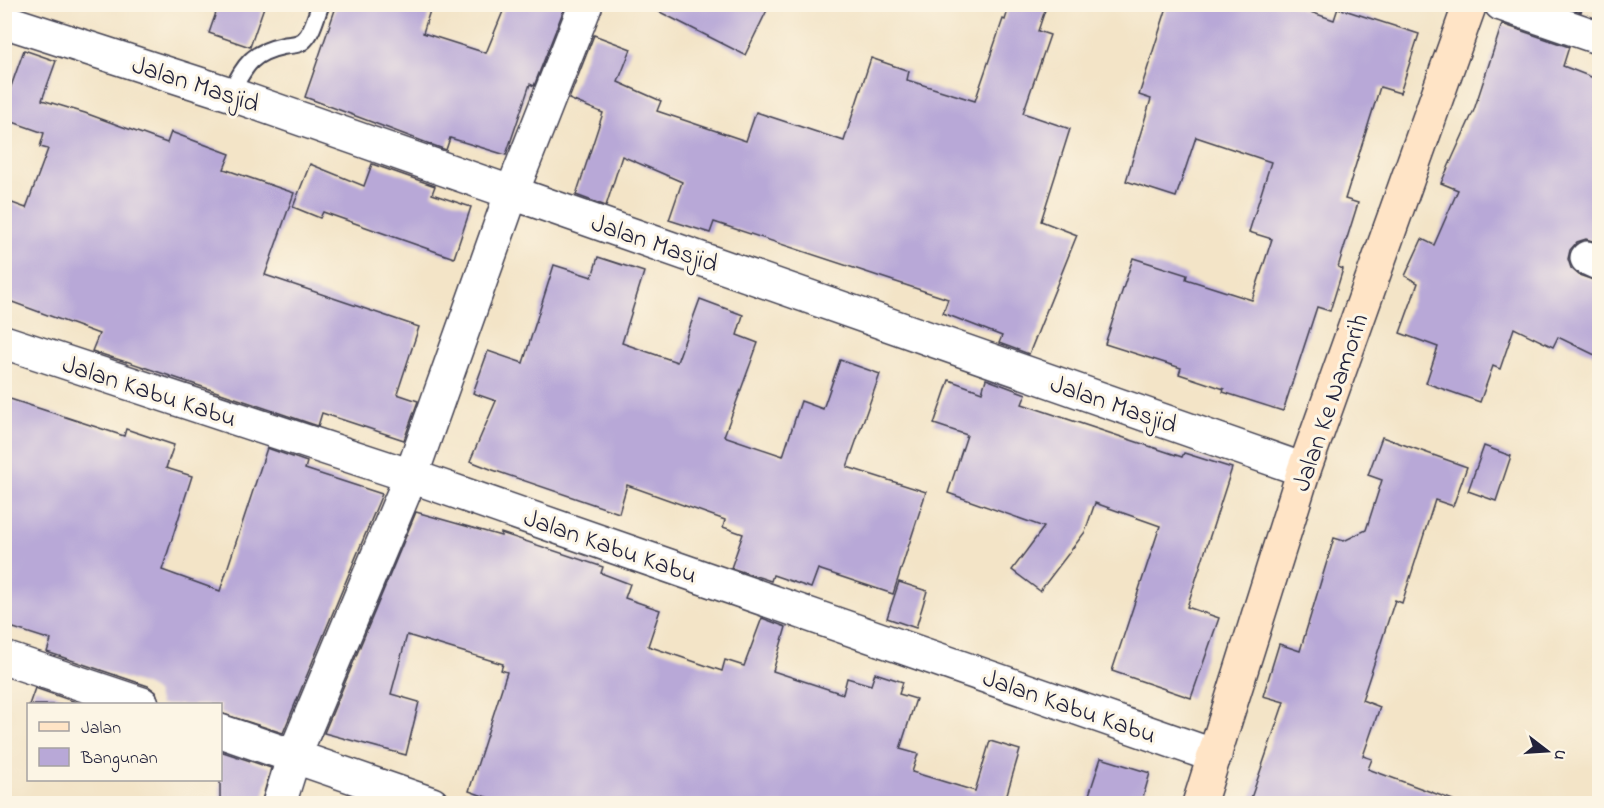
<svg xmlns="http://www.w3.org/2000/svg" width="1604" height="808" font-family="'Indie Flower',sans-serif">
<style>
.building{fill:#b8a8d7}
.lines{fill:none;stroke-linecap:round;stroke-linejoin:round}
.lane-casing{stroke:#413f50;stroke-width:20}
.street-casing{stroke:#413f50;stroke-width:36}
.secondary-casing{stroke:#413f50;stroke-width:36}
.lane{stroke:#fff;stroke-width:16}
.street{stroke:#fff;stroke-width:33}
.secondary{stroke:#ffe4c6;stroke-width:33}
.labels{text-anchor:middle;stroke-width:6;stroke-linejoin:round;paint-order:stroke}
.street-label{font-size:26px;fill:#22223b;stroke:#fcf5e5}
</style>
<rect width="100%" height="100%" fill="#fcf5e5"/>
<filter id="ink" filterUnits="userSpaceOnUse"><feTurbulence type="fractalNoise" baseFrequency=".0167" numOctaves="2"/><feDisplacementMap in="SourceGraphic" scale="12" xChannelSelector="R" yChannelSelector="G"/><feConvolveMatrix kernelMatrix="1 2 1 2 8 2 1 2 1" color-interpolation-filters="sRGB"/></filter>
<filter id="wash" filterUnits="userSpaceOnUse"><feTurbulence type="fractalNoise" baseFrequency=".008" numOctaves="4" result="noise"/><feDisplacementMap in="SourceGraphic" scale="24" xChannelSelector="R" yChannelSelector="G"/><feGaussianBlur stdDeviation="1.35" result="paint"/><feColorMatrix in="noise" values="0 0 0 0 0 0 0 0 0 0 0 0 0 0 0 0 0 1.4 0 .05"/><feComposite in="paint" operator="in"/></filter>
<g filter="url(#wash)">
<rect width="100%" height="100%" fill="#f3e4c7"/>
<g id="blocks">
<g class="building">
<path d="M219,4H265L250,47L209,33Z"/>
<path d="M337,4H432L423,33L486,53L506,4H566L534,86L530,84L506,155L450,138L446,150L305,97Z"/>
<path d="M644,4H770L745,55Z"/>
<path d="M1010,4H1047L1038,31L1050,35L1023,113L1070,129L1041,221L1077,235L1029,354L999,343L1002,336L943,313L948,299L714,222L710,233L669,220L682,182L622,156L606,206L576,195L603,113L569,99L594,35L631,49L618,82L661,101L657,111L746,141L756,112L844,141L871,58L909,71L907,80L975,101L1003,19L1005,20Z"/>
<path d="M1168,4H1287L1334,20L1338,8L1419,34L1400,93L1380,87L1345,199L1358,203L1338,267L1343,269L1330,311L1317,307L1283,411L1223,392L1224,389L1179,374L1181,368L1105,344L1133,258L1187,275L1186,279L1252,300L1272,239L1249,232L1271,162L1196,137L1176,197L1126,181L1151,99L1139,95Z"/>
<path d="M1560,4H1584L1581,12Z"/>
<path d="M1502,24L1569,47L1563,66L1599,80V243L1586,239L1577,242L1570,250L1568,259L1571,268L1579,275L1599,282V357L1558,337L1553,347L1514,328L1500,369L1493,366L1480,402L1426,383L1438,347L1400,333L1418,283L1405,276L1422,239L1434,245L1458,190L1441,183L1474,110Z"/>
<path d="M24,50L56,61L42,100L85,113L167,143L171,132L230,154L224,169L294,193L265,275L419,327L397,394L418,401L404,440L322,413L318,426L126,361V362L92,351L99,334L4,299V200L26,208L48,149L40,147L44,133L4,119V106Z"/>
<path d="M310,164L364,186L372,164L435,186L432,194L471,207L454,258L323,212L320,218L293,207Z"/>
<path d="M598,257L644,272L622,343L677,362L700,299L743,315L737,335L758,343L724,436L783,456L801,401L823,409L840,360L880,374L847,467L926,492L893,594L818,569L811,588L773,575L771,581L731,568L743,534L723,527L725,520L627,485L619,513L493,470L470,461L496,401L473,393L488,351L523,363L554,265L592,277Z"/>
<path d="M986,379L1026,394L1022,404L1182,457L1184,453L1232,468L1187,607L1219,618L1191,698L1112,671L1160,526L1095,503L1085,532L1040,591L1012,570L1044,527L948,493L967,435L934,424L949,380L982,392Z"/>
<path d="M4,397L124,436L126,429L174,445L166,468L192,476L162,570L220,591L267,448L307,462L305,469L382,494L283,733L220,713V705H160L156,692L148,686L47,652L51,640L4,625Z"/>
<path d="M1382,437L1467,467L1453,506L1435,500L1402,603L1395,600L1362,700L1380,707L1363,756L1372,759L1368,769L1453,800L1452,804H1249L1284,702L1263,696L1279,644L1300,651L1334,538L1344,541L1366,530L1382,480L1368,475Z"/>
<path d="M1484,446L1511,456L1496,501L1468,491Z"/>
<path d="M416,512L501,536V533L603,567L601,573L630,584L625,598L660,610L648,646L722,671L725,660L744,666L762,618L786,627L773,671L843,694L847,678L871,685L875,673L903,682L899,694L916,699L900,749L918,754L912,772L975,791L990,741L1020,750L1004,804H506L469,791L507,672L501,670L503,664L407,635L391,694L419,702L406,755L324,733Z"/>
<path d="M899,582L927,591L916,628L887,618Z"/>
<path d="M35,688L84,705H29Z"/>
<path d="M220,751L271,768L261,804H220Z"/>
<path d="M1101,758L1150,773L1141,804H1086Z"/>
</g>
</g>
</g>
<g filter="url(#ink)">
<use href="#blocks" fill-opacity="0" stroke="#413f50" stroke-width="1.5"/>
<g class="lines">
<defs>
<path id="lane" d="M230,94C245,66 250,53 283,46C291,44 299,46 305,39C313,31 316,15 321,4"/>
<g id="street">
<path d="M1501,4L1600,38"/>
<path d="M4,21L230,94L1304,470"/>
<path d="M1587,258L1600,264"/>
<path d="M4,342L411,476L1215,756"/>
<path d="M4,658L142,704"/>
<path d="M220,731L432,804"/>
<path d="M279,804L294,756L411,476L512,192L586,4"/>
</g>
<path id="secondary" d="M1199,804L1304,470L1470,4"/>
</defs>
<use href="#lane" class="lane-casing"/>
<use href="#street" class="street-casing"/>
<use href="#secondary" class="secondary-casing"/>
<use href="#lane" class="lane"/>
<use href="#street" class="street"/>
<use href="#secondary" class="secondary"/>
</g>
</g>
<g class="labels">
<g class="street-label">
<text transform="translate(196 83) rotate(18)" y="9">Jalan Masjid</text>
<text transform="translate(655 242) rotate(19)" y="9">Jalan Masjid</text>
<text transform="translate(150 390) rotate(18)" y="9">Jalan Kabu Kabu</text>
<text transform="translate(1329 402) rotate(-71)" y="9">Jalan Ke Namorih</text>
<text transform="translate(1114 403) rotate(19)" y="9">Jalan Masjid</text>
<text transform="translate(611 545) rotate(19)" y="9">Jalan Kabu Kabu</text>
<text transform="translate(1070 705) rotate(19)" y="9">Jalan Kabu Kabu</text>
</g>
</g>
<rect width="1604" height="808" fill="none" stroke="#fcf5e5" stroke-width="24"/>
<rect x="27" y="703" width="195" height="78" fill="#fcf5e5" stroke="#a5a1a1" stroke-width="1.5"/>
<rect x="39" y="722" width="30" height="9" fill="#ffe4c6" stroke="#a5a1a1" stroke-width="1.5"/>
<text x="81" y="733" font-size="18" fill="#22223b">Jalan</text>
<rect x="39" y="748" width="30" height="18" fill="#b8a8d7" stroke="#a5a1a1" stroke-width="1.5"/>
<text x="81" y="763" font-size="18" fill="#22223b">Bangunan</text>
<g transform="translate(1547 751) rotate(107)" stroke="#fcf5e5" stroke-width="4.5" paint-order="stroke">
<path d="M0-4.5L10 22L0 15L-10 22Z" fill="#22223b"/>
<text y="-9" font-size="16" font-weight="bold" text-anchor="middle" fill="#22223b">U</text>
</g>
</svg>
